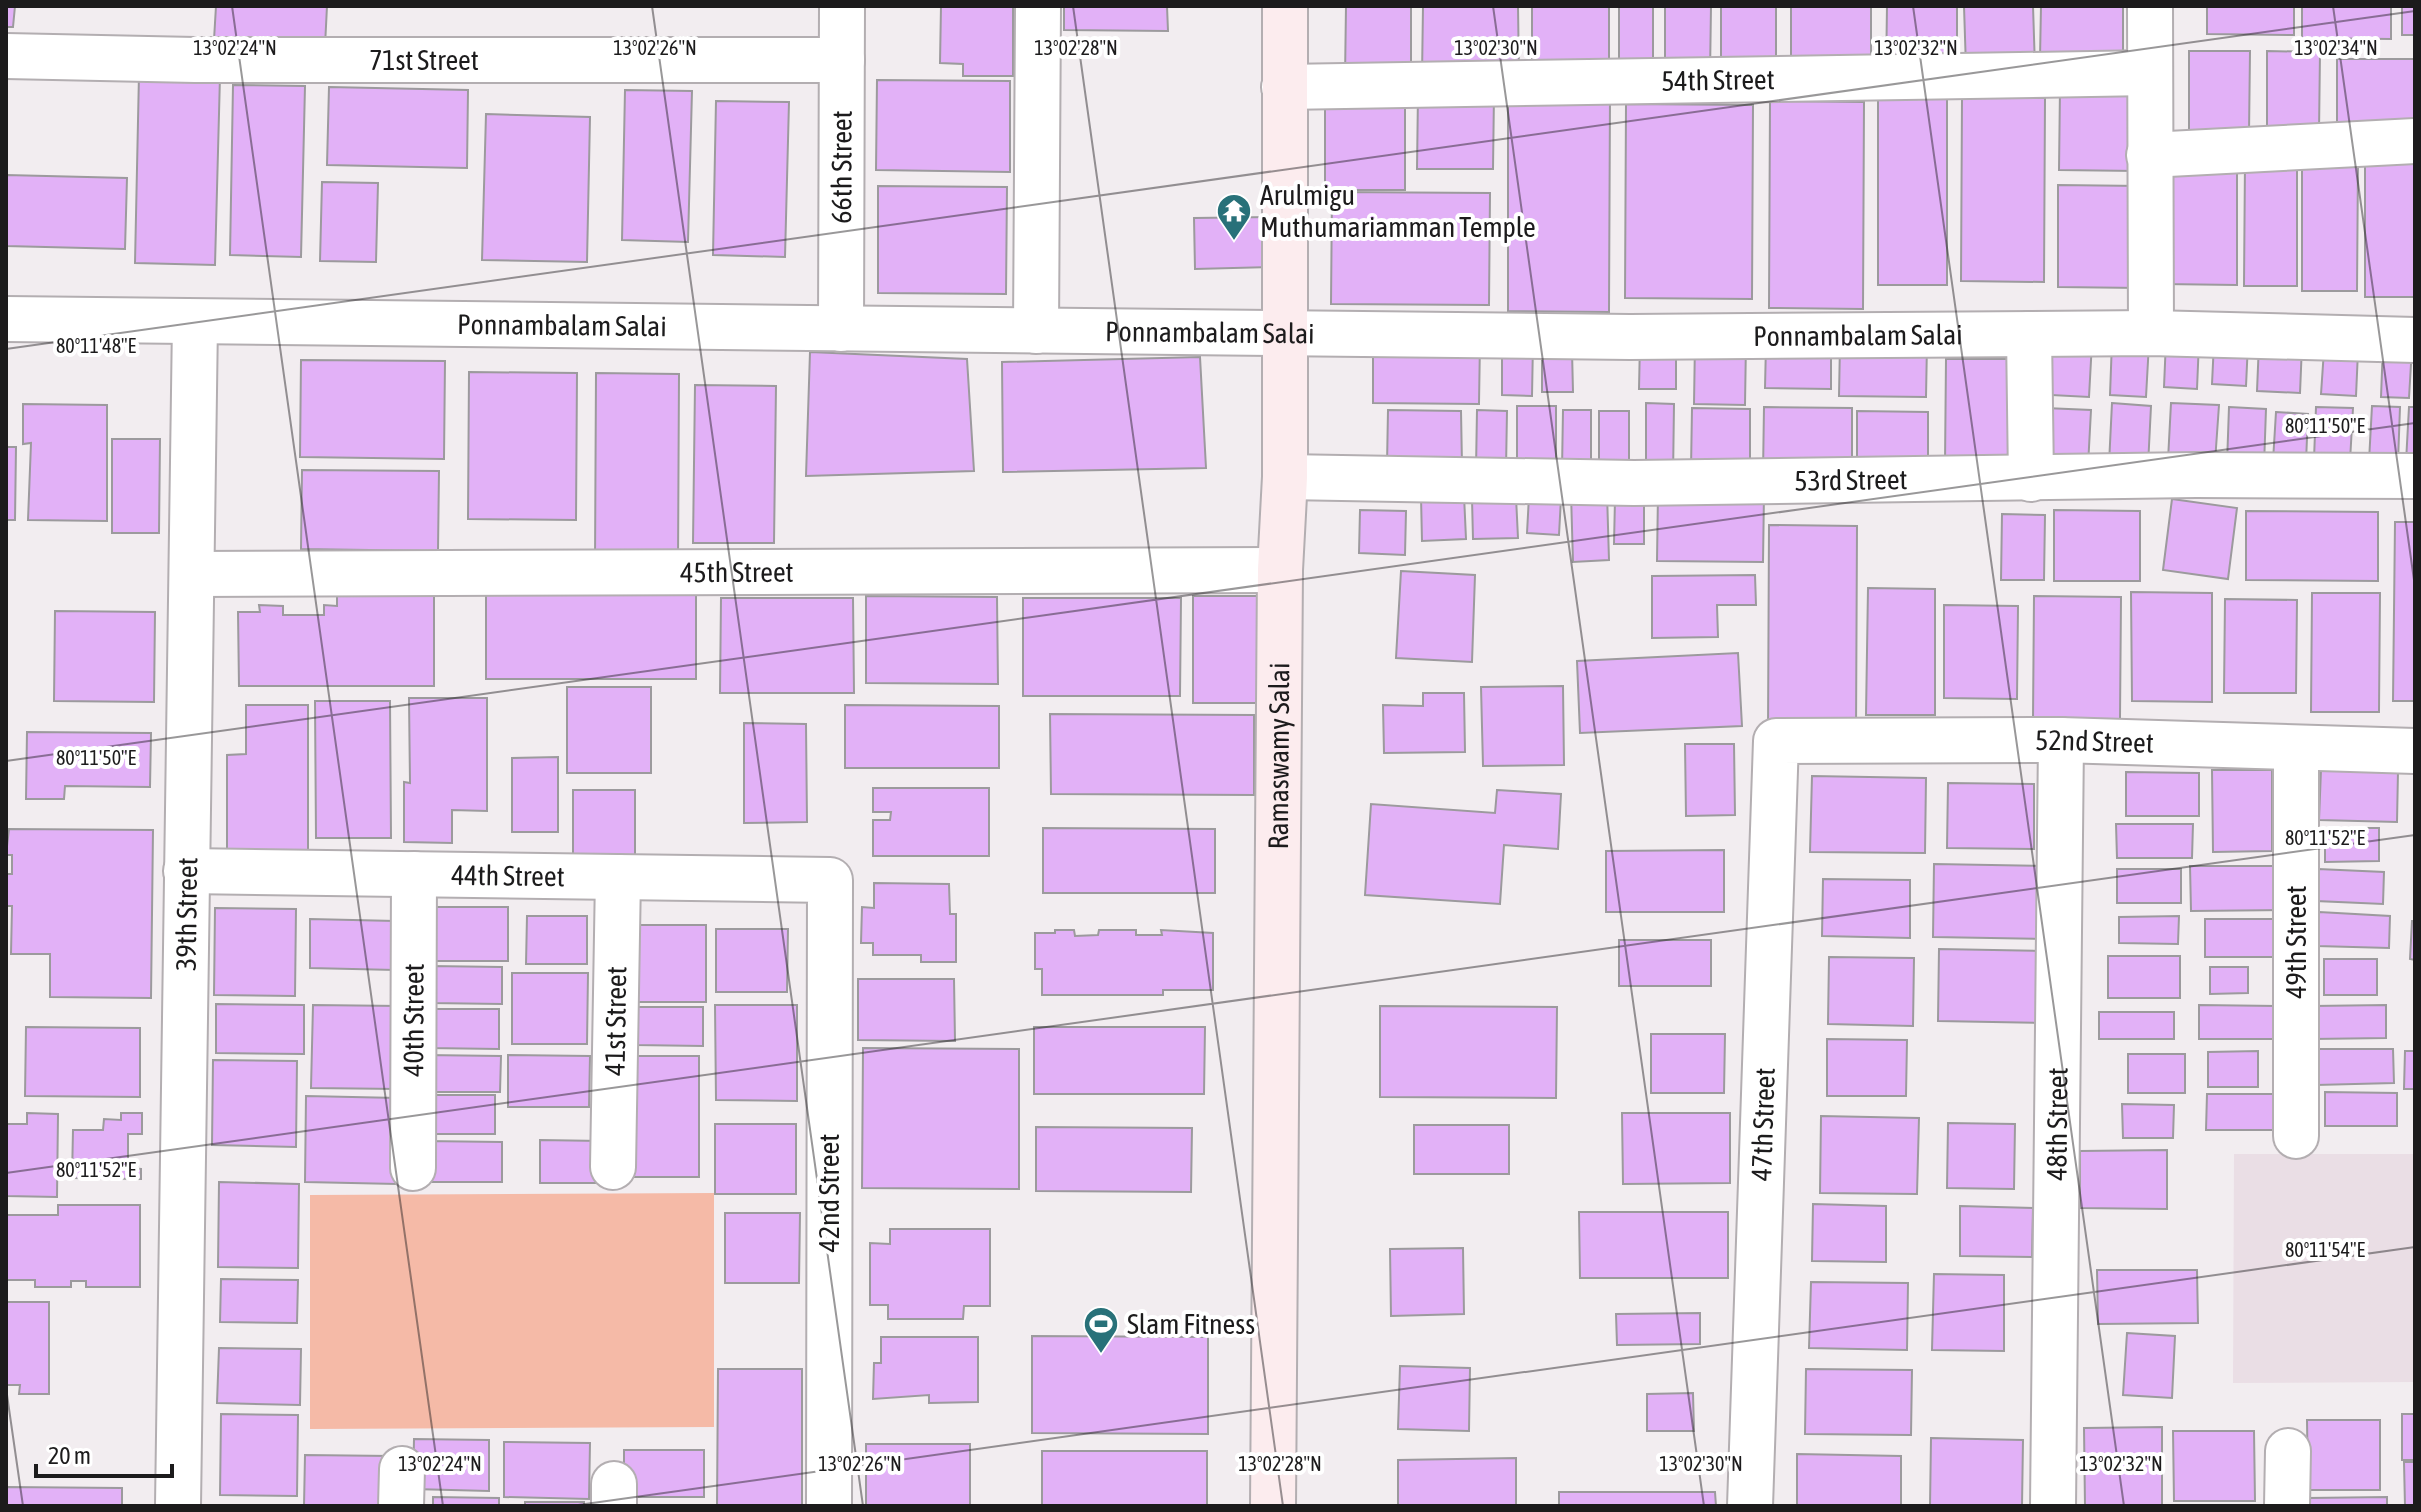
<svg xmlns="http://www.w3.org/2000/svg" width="2421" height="1512" font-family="'Asap Condensed',sans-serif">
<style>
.built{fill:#eadee5}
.green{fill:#f5baa7}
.building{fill:#e2b1f7;stroke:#9c9a9d;stroke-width:2}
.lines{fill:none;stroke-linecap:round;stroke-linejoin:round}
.street-casing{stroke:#b3aeb1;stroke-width:48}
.secondary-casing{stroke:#b3aeb1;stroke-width:48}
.street{stroke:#fff;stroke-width:44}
.secondary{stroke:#fcecee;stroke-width:44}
.ticks{fill:none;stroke:#1c1b1c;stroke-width:2;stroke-opacity:0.45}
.labels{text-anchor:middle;stroke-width:8;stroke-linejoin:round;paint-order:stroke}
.street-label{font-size:28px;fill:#1c1b1c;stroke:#fff}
.poi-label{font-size:28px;fill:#1c1b1c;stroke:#fff;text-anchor:start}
.ticks-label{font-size:20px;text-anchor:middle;fill:#1c1b1c;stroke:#fff;stroke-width:8;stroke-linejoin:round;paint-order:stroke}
</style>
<rect width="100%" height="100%" fill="#f2edf0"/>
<path class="built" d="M2234,1154H2415V1382L2233,1383Z"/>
<path class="green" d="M714,1193V1427L310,1429V1195Z"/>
<g class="building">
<path d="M6,6H15L13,27H6Z"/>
<path d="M216,6H327L325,46L214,40Z"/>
<path d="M941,6H1013V76H963V64L940,63Z"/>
<path d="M1064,6H1167L1168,31L1064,30Z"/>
<path d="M1346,6H1411V79L1345,78Z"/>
<path d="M1423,6H1518L1519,75L1422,76Z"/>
<rect x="1532" y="6" width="77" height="71"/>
<path d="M1619,6H1653V82L1619,81Z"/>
<path d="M1665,6H1711L1710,74H1665Z"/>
<rect x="1721" y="6" width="55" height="58"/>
<path d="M1791,6H1871V75L1791,76Z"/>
<path d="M1887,6H1957V76H1886Z"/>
<path d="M1964,6H2033L2035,68H1966Z"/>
<path d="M2041,6H2123V58H2040Z"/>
<path d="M2207,6H2294V35L2207,34Z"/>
<path d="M2302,6H2391V39L2302,38Z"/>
<rect x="2402" y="6" width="13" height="29"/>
<path d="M2189,51H2250L2249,134H2189Z"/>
<path d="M2267,51L2320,52L2319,133H2267Z"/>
<rect x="2337" y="59" width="78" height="71"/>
<path d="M139,74L220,76L215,265L135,263Z"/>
<path d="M877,80L1010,81V172L876,170Z"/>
<path d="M233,85L305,86L301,257L230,255Z"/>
<path d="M329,87L468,90L467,168L327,165Z"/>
<path d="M2060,88H2138L2137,171L2059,170Z"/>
<path d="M625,90L692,91L688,242L622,240Z"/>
<path d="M1418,93L1494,94L1493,169H1417Z"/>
<path d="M1508,93L1610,94L1609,312L1508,311Z"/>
<rect x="1878" y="94" width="69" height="191"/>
<path d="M1962,98H2045L2044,282L1961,281Z"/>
<path d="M1405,99V190H1325V100Z"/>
<path d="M716,101L789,102L785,257L713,255Z"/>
<path d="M1770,101L1864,102L1863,309L1769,308Z"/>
<path d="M1626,104L1753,105L1752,299L1625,298Z"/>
<path d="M486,114L590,117L587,262L482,260Z"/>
<rect x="2365" y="153" width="50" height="144"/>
<path d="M2245,160L2297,161V286H2244Z"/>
<path d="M2302,160L2358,161L2357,291H2302Z"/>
<path d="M2163,172H2237V285L2163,284Z"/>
<path d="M6,175L127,178L125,249L6,246Z"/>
<path d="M322,182L378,183L376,262L320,261Z"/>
<path d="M2058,185L2141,186L2140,288L2058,287Z"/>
<path d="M878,186L1007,187L1006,294L878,293Z"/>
<path d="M1332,192L1490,193L1489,305L1331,304Z"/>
<path d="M1274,217L1275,267L1195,269L1194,218Z"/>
<path d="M2035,339L2092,342L2089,397L2032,394Z"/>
<path d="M1373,340L1480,341L1479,404L1373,403Z"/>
<path d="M2166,340L2199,341L2197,389L2164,387Z"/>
<path d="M1695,341L1746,342L1745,405L1694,404Z"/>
<path d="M2112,341L2149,343L2146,397L2110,395Z"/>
<path d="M1502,342L1533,343L1532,396L1502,395Z"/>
<path d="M1640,342H1676V389H1639Z"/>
<path d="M2214,342L2248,343L2246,386L2212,384Z"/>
<path d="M2259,343L2302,345L2300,393L2257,391Z"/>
<path d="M1766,344L1831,345V389L1765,388Z"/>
<path d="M1840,344H1927L1926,397L1839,396Z"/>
<path d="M2383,345L2412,347L2409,398L2381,397Z"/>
<path d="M1542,348L1572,351L1573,392H1542Z"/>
<path d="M2324,350L2358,351L2356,396L2321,394Z"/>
<path d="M810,352L967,359L974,471L806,476Z"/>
<path d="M1200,357L1206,468L1003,472L1002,362Z"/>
<path d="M1946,359H2022L2021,465L1945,464Z"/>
<path d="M301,360L445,361L444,459L300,457Z"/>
<path d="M469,372L577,373L576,520L468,519Z"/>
<path d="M596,373L679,374L678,564L595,563Z"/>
<path d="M695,385L776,386L774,543H693Z"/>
<path d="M1646,403L1674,404L1673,478L1646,477Z"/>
<path d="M2112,403L2151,406L2148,466L2109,464Z"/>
<path d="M2171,403L2219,405L2215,462L2168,460Z"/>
<path d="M23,404L107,405V521L28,520L31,443L23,444Z"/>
<rect x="1517" y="406" width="39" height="57"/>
<path d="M2372,406L2400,407L2398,462L2369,461Z"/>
<path d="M1764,407L1852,408V474L1763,473Z"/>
<path d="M2229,407L2266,409L2264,466L2227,464Z"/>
<path d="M2316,407L2353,408L2350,461L2314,459Z"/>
<path d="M2409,407H2415V463L2406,462Z"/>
<path d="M1692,408L1750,409V470L1691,469Z"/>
<path d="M2045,408L2091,410L2088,466L2042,464Z"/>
<path d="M1388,410L1461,411L1462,465H1387Z"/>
<path d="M1477,410L1507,411L1506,469H1476Z"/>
<path d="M1563,410H1591V470H1562Z"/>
<rect x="1599" y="411" width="30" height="57"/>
<path d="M1857,411L1928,412V467H1857Z"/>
<path d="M2276,412L2308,414L2306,462L2273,461Z"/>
<path d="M112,439H160L159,533H112Z"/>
<path d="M6,447H16L15,520H6Z"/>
<path d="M302,470L439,471L438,551L301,549Z"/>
<path d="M1607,493L1609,560L1573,562L1571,494Z"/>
<path d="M1658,493L1764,494L1763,562L1657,561Z"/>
<path d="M1464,495L1466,539L1422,541L1421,497Z"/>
<path d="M1529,496L1561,498L1559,535L1527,533Z"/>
<path d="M1516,497L1518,538L1473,539L1472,499Z"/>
<path d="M1615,499L1644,500V544H1614Z"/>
<path d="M2172,499L2237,508L2228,579L2163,570Z"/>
<path d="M1360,510L1406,511L1405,555L1359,553Z"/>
<path d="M2054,510L2140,511V581H2054Z"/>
<path d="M2246,511L2378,512V581L2246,580Z"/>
<path d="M2002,514L2045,515L2044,580H2001Z"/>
<path d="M2395,522H2415V701H2393Z"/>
<path d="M1769,525L1857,526L1856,733H1768Z"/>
<path d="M1401,571L1475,575L1472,662L1396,658Z"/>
<path d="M1755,575L1756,605H1717L1718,637L1652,638V576Z"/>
<rect x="486" y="586" width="210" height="93"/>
<path d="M1868,588L1935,589V715H1866Z"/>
<path d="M2131,592L2212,593V702L2132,701Z"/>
<path d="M2312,593H2380L2379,712H2311Z"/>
<path d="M337,595H434V686H239L238,612H260L259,605L283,606V615H324V605L337,606Z"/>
<path d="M866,596L997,597L998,684L866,683Z"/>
<rect x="1193" y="596" width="66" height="107"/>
<path d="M2034,596L2121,597L2120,719H2033Z"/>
<path d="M721,598H853L854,693H720Z"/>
<path d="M1023,598H1181L1180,696H1023Z"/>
<path d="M2225,599L2297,600L2296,693H2224Z"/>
<path d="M1944,605L2018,606L2017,699L1944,698Z"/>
<path d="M55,611L155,612L154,702L54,701Z"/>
<path d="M1738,653L1742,726L1580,733L1577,661Z"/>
<path d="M1563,686L1564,765L1483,766L1481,687Z"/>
<rect x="567" y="687" width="84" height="86"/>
<path d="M1423,693H1464L1465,752L1384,753L1383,705L1423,706Z"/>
<path d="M409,698H487V811L452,810V843L404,842V782L410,783Z"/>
<path d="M315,701H390L391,838H316Z"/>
<path d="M246,705H308V857H227V755L246,754Z"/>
<path d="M845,705L999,706V768H845Z"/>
<path d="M1050,714L1254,715V795L1051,794Z"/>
<path d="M744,723L806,724L807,822L744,823Z"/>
<path d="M27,732L151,733L150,787L65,786L64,799H26Z"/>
<path d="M1685,744H1734L1735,815L1686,816Z"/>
<path d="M558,757V832H512V758Z"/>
<path d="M2212,770H2272V851L2213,852Z"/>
<path d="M2321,770L2398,771L2397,822L2319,820Z"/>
<path d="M2126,772L2199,773V816H2126Z"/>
<path d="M1812,776L1926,778L1925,853L1810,852Z"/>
<path d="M1948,783L2034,784V849L1947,848Z"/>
<path d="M873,788H989V856H873V820H890L891,812H873Z"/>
<rect x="573" y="790" width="62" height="73"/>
<path d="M1497,790L1561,794L1558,849L1504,845L1500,904L1365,895L1371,804L1495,813Z"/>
<path d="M2116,824H2193L2192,858H2117Z"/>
<path d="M1043,828L1215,829V893H1043Z"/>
<path d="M2325,828H2379V861L2325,862Z"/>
<path d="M9,829L153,830L151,998L50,997V954H11L12,906H6V874H12V855H6Z"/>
<path d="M1724,850V912H1606V851Z"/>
<path d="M1934,864L2047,866L2045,939L1933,937Z"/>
<path d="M2190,866H2289V910L2191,911Z"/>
<rect x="2117" y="869" width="64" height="34"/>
<path d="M2318,869L2384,872L2383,904L2316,901Z"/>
<path d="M1823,879L1910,880V938L1822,936Z"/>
<path d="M874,883L949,884L950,914H956V962H921V955H873V943H861L862,907L874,908Z"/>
<rect x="427" y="907" width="81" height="54"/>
<path d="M215,908L296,909L295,996L214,995Z"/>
<path d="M2319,912L2390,916L2389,948L2317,946Z"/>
<path d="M527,916H587V964H526Z"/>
<path d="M2179,916L2178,944L2119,943V917Z"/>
<path d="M310,919L395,921V970L310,968Z"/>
<path d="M2205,919H2273L2274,957H2205Z"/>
<path d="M2412,921H2415V960L2410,959Z"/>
<rect x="637" y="925" width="69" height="77"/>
<path d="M716,929H788L787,992H716Z"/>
<path d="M1055,930H1074L1075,936L1098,935L1099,930H1136V935H1162L1161,930L1213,933V990H1163V995H1042V969H1035V933H1055Z"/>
<rect x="1619" y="940" width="92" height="46"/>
<path d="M1939,949L2043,951L2042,1023L1938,1021Z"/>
<rect x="2108" y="956" width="72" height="42"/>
<path d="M1829,957L1914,958L1913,1026L1828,1024Z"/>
<rect x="2324" y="959" width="53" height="36"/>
<path d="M430,966L502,967V1004L430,1003Z"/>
<path d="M2210,967H2248V993L2210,994Z"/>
<path d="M512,973H588L587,1044H512Z"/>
<path d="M858,979H954L955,1041L858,1040Z"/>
<path d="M216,1004L304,1005V1054L216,1053Z"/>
<path d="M313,1005L400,1006L399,1089L311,1088Z"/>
<path d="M715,1005H797V1101L716,1100Z"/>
<path d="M2199,1005L2277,1006V1039H2199Z"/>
<path d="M2386,1005V1038L2313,1039V1006Z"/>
<path d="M1380,1006L1557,1007L1556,1098L1380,1097Z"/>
<path d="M635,1007H703V1046L635,1045Z"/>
<path d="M429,1009H499V1049L428,1048Z"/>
<rect x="2099" y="1012" width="75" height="27"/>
<path d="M26,1027L140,1028V1097L25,1096Z"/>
<path d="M1034,1027H1205L1204,1094H1034Z"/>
<path d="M1651,1034H1725L1724,1093H1651Z"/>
<path d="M1827,1039L1907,1040L1906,1096H1827Z"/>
<path d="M863,1048L1019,1049V1189L862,1188Z"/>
<path d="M2315,1049H2393L2394,1083L2316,1085Z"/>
<path d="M2258,1051V1087H2208V1052Z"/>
<path d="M2405,1051H2415V1089H2404Z"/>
<rect x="2128" y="1054" width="57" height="39"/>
<path d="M425,1055L501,1056L500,1092H425Z"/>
<path d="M508,1055L590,1056L589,1107H508Z"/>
<rect x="622" y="1056" width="77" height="121"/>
<path d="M213,1060L297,1061L296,1147L212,1145Z"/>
<path d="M2325,1092L2397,1093V1126H2325Z"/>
<path d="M2207,1094H2281L2280,1130H2206Z"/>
<path d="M426,1095H495V1134H425Z"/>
<path d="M306,1096L398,1098L397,1184L305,1182Z"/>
<path d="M2122,1104L2174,1105L2173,1138H2123Z"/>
<path d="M27,1113L58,1114L57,1197L6,1196V1124H27Z"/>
<path d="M121,1113H142V1134H128V1168L141,1169V1179L72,1178L73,1130H103L104,1119L121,1120Z"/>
<path d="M1622,1113H1730V1183L1623,1184Z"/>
<path d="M1821,1116L1919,1118L1917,1194L1820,1193Z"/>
<path d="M1948,1123L2015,1124L2014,1189L1947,1188Z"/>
<rect x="715" y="1124" width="81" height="70"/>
<rect x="1414" y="1125" width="95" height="49"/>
<path d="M1036,1127L1192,1128L1191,1192L1036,1191Z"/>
<path d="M540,1140L601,1141V1183H540Z"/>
<path d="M424,1141L502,1142V1182H424Z"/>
<path d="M2167,1150V1209L2080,1208V1151Z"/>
<path d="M219,1182L299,1184L298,1268L218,1267Z"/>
<path d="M1813,1204L1886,1206V1262L1812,1261Z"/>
<path d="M58,1205H140V1287H86V1281H71V1287H35V1280H6V1215H58Z"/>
<path d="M1960,1206L2033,1208L2032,1257L1960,1256Z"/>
<path d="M1579,1212H1728V1278H1580Z"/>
<path d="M725,1213H800L799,1283H725Z"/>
<path d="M890,1229H990V1306H964L963,1319H888V1305H870V1243L890,1244Z"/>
<path d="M1463,1248L1464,1314L1391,1316L1390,1249Z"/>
<path d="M2097,1270H2197L2198,1323L2098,1324Z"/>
<path d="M1934,1274L2004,1275V1351L1932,1350Z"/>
<path d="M221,1279L298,1280L297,1323L220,1322Z"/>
<path d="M1811,1282L1908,1283L1907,1350L1809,1348Z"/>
<path d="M7,1302H49V1394H19L20,1385H7Z"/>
<path d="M1700,1313V1344L1617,1345L1616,1314Z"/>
<path d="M2127,1333L2175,1336L2172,1398L2123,1395Z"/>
<path d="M1032,1336L1208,1337V1434L1032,1433Z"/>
<path d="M881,1337H978V1402L929,1403V1395L873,1399L874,1363H881Z"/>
<path d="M219,1348L301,1349L300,1405L217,1403Z"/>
<path d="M1400,1366L1470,1368L1469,1431L1398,1429Z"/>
<path d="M718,1369H802V1506H717Z"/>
<path d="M1806,1369L1912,1370L1911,1435L1805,1434Z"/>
<path d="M1693,1393L1694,1431H1647V1394Z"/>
<path d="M221,1414L298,1415L297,1496L220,1495Z"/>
<rect x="2402" y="1414" width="13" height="46"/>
<path d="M2307,1420H2380V1490H2308Z"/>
<path d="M2162,1427V1506H2085L2084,1428Z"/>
<path d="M2173,1431H2254L2255,1501H2174Z"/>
<path d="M1931,1438L2023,1440L2022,1506H1930Z"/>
<path d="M414,1439L489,1440V1491L413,1489Z"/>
<path d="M504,1442L590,1443L589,1499L504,1497Z"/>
<rect x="866" y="1444" width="104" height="62"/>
<rect x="624" y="1450" width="80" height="47"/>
<rect x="1042" y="1451" width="165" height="55"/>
<path d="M1797,1454L1901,1456V1506H1797Z"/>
<path d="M305,1455L391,1456L390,1506H304Z"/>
<path d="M1516,1458V1506H1398V1460Z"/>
<path d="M2404,1462H2415V1506H2405Z"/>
<path d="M6,1487L122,1488V1506H6Z"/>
<path d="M1559,1492H1715L1716,1506H1559Z"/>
<path d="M433,1497L499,1498V1506H433Z"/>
<path d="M2387,1497V1506H2308V1498Z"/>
<rect x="525" y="1502" width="59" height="4"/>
</g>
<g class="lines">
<defs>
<g id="street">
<path d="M2150,6L2151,333"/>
<path id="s1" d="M6,56L195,60H842"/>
<path id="s2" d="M1284,87L2150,73"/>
<path d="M2149,155L2415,141"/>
<path id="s3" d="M6,319L1630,337L2151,333L2415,340"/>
<path id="s4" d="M841,329L842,6"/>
<path d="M1036,331L1038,6"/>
<path d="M2029,334L2031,479"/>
<path id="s5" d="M1285,477L1634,483L2196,475L2415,476"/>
<path id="s6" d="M193,574L1280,570"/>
<path d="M2296,748V1136"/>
<path id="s7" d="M186,871L830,880L829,1506"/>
<path id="s8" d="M613,1167L618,877"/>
<path id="s9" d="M413,1168L414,874"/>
<path id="s10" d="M178,1506L195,322"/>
<path d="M401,1506L402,1469"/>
<path d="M614,1506V1484"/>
<path id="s11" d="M1750,1506L1776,741L2061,740L2415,751"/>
<path id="s12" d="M2053,1506L2061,740"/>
<path d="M2287,1506L2288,1451"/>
</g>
<g id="secondary">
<path id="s13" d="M1273,1506L1280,570L1285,477V6"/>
</g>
</defs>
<use href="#street" class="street-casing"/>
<use href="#secondary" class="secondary-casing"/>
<use href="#street" class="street"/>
<use href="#secondary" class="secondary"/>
</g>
<path class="ticks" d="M232,6L443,1506M652,6L863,1506M1073,6L1283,1506M1493,6L1704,1506M1913,6L2124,1506M2333,6L2415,587M6,349L2415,11M6,761L2415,423M6,1173L2415,835M6,1388L23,1506M571,1506L2415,1247"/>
<defs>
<symbol id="temple-pin" viewBox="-11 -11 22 30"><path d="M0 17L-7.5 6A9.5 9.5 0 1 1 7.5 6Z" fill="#287179" stroke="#fff"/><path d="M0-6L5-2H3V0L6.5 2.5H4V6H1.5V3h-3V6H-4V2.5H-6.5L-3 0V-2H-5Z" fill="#fff"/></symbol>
<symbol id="stadium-pin" viewBox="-11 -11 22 30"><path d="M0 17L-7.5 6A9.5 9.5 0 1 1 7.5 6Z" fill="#287179" stroke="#fff"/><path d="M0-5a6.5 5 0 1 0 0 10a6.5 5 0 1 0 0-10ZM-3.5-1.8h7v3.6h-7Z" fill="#fff"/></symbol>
</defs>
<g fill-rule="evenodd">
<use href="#temple-pin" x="1214" y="191" width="40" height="54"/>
<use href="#stadium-pin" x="1081" y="1304" width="40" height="54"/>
</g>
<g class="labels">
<g class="street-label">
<text dy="10" stroke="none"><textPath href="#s1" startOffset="418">71st Street</textPath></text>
<text dy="10" stroke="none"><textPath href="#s2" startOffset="434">54th Street</textPath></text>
<text dy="10" stroke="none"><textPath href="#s4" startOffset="162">66th Street</textPath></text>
<text dy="10" stroke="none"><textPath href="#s3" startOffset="556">Ponnambalam Salai</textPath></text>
<text dy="10" stroke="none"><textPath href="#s3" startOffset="1204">Ponnambalam Salai</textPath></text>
<text dy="10" stroke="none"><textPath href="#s3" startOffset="1852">Ponnambalam Salai</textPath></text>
<text dy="10" stroke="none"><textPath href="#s5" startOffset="566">53rd Street</textPath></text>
<text dy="10" stroke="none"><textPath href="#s6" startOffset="544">45th Street</textPath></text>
<text dy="10" stroke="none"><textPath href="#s11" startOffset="1084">52nd Street</textPath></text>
<text dy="10" stroke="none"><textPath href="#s13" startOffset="750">Ramaswamy Salai</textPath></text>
<text dy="10" stroke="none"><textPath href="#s7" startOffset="322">44th Street</textPath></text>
<text dy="10" stroke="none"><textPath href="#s10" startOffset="592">39th Street</textPath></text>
<text transform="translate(2296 942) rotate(-90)" y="10">49th Street</text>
<text dy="10" stroke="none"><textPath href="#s9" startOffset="148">40th Street</textPath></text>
<text dy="10" stroke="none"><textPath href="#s8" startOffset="146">41st Street</textPath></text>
<text dy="10" stroke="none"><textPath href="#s11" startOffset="382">47th Street</textPath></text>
<text dy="10" stroke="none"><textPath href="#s12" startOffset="382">48th Street</textPath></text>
<text transform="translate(829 1193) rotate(-90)" y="10">42nd Street</text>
</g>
<g class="poi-label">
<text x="1260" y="205">Arulmigu<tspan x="1260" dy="32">Muthumariamman Temple</tspan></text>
<text x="1127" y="1334">Slam Fitness</text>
</g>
</g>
<g class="ticks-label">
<text x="235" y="55">13°02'24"N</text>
<text x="655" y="55">13°02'26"N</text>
<text x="1076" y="55">13°02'28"N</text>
<text x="1496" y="55">13°02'30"N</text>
<text x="1916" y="55">13°02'32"N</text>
<text x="2336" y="55">13°02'34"N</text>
<text x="96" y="353">80°11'48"E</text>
<text x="2325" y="433">80°11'50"E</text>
<text x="96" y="765">80°11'50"E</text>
<text x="2325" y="845">80°11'52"E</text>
<text x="96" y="1177">80°11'52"E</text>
<text x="2325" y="1257">80°11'54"E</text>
<text x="440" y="1471">13°02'24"N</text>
<text x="860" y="1471">13°02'26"N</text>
<text x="1280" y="1471">13°02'28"N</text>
<text x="1701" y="1471">13°02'30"N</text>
<text x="2121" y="1471">13°02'32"N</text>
</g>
<rect width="2421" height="1512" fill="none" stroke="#1c1b1c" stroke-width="16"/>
<path d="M36 1464v12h136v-12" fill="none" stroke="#1c1b1c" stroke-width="4"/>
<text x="48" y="1464" font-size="24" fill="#1c1b1c" stroke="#ffffff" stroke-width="6" paint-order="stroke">20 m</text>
</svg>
